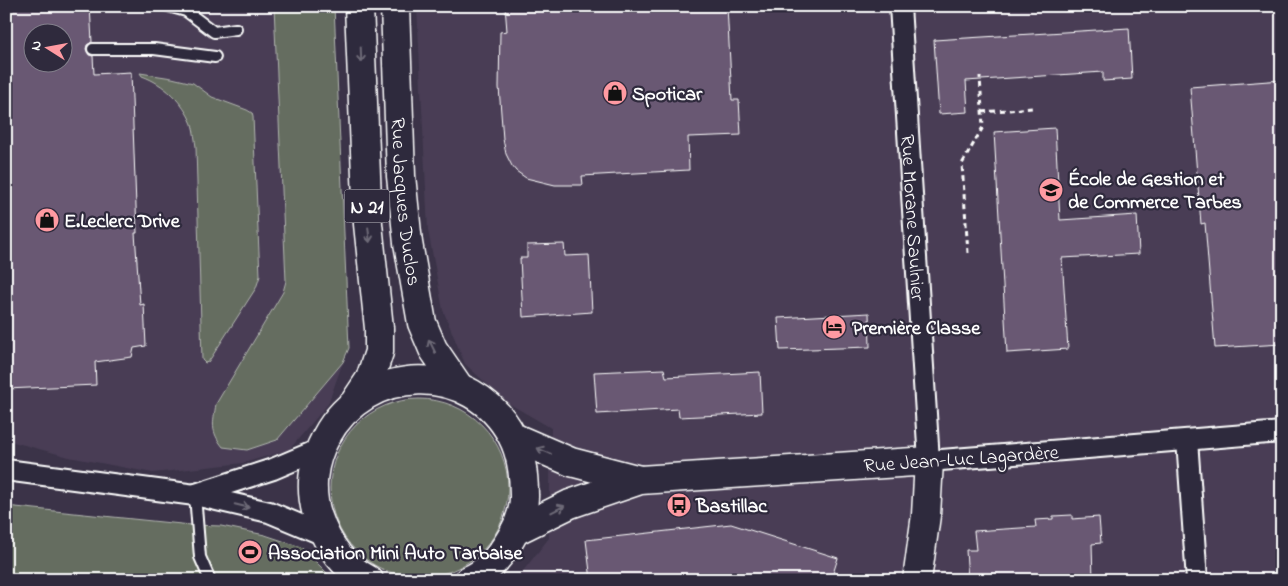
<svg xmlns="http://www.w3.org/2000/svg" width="1288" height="586" font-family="'Indie Flower',sans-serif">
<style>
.built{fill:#493e55;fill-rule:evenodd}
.green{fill:#656d60;stroke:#b2b6b0}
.building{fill:#695973;stroke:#fff;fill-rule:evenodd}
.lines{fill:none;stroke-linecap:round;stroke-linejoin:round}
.lane-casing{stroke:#fff;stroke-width:14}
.street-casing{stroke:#fff;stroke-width:24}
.secondary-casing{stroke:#fff;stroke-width:31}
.primary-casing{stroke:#fff;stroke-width:31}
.path{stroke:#fff;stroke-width:3;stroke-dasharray:5 4;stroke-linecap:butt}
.lane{stroke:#2f2a3d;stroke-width:10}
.street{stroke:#2f2a3d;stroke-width:20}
.secondary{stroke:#2f2a3d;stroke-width:28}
.primary{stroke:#2f2a3d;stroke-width:28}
.oneway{stroke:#6d6a77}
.labels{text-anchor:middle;stroke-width:4.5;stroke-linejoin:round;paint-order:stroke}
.shield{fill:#2f2a3d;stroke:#c1bfc5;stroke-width:1}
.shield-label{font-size:19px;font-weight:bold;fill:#fff}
.poi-label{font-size:20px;font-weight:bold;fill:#fff;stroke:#2f2a3d;text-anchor:start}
.street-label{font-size:20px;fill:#fff;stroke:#2f2a3d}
</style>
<rect width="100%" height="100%" fill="#3b3348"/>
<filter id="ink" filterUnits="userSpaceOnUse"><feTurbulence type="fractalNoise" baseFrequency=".02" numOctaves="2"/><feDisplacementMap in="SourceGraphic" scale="10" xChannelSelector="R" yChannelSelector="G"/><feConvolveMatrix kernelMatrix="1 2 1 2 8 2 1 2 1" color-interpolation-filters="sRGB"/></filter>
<g filter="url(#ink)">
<g class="built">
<path d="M6,6H274L286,281L283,292L216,404L277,440L343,362L328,404L289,450L243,463L153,473L69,457L6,440ZM32,32H62V62H32Z"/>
<path d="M417,6H1282V580H516L549,538L551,428L508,403L465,364L443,310L428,230Z"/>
</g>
<g class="green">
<path d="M274,6H334L349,348L343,362L277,440L247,450L223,447C210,431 213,423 216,404L283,292L286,281Z"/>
<path d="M140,73L172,78L193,83L212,97L247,110L252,113L253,117L260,276L256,288L211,358L208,362L205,363L202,360L196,147C195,140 194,131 192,124C183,102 164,84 142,76Z"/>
<circle cx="419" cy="488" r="89"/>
<path d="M6,506L191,525L221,526L265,535L301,547L334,580H6Z"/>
</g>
<g class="building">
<path d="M6,6H90L92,42L87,45L86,49L89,55L93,56L94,74L131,72L137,233H135L140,305L144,304L146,346L134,348L132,357L95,362L96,385L6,389ZM32,32H62V62H32Z"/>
<path d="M505,6H727L732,100H739L741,135L688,137L689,170L582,176L583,185H555L526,178L516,171L512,166L506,154L503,139L499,87L500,32L507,31Z"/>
<path d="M1129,28L1132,79L1103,81V72L966,81L968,112L939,114L934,40Z"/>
<path d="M1282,80V344L1215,348L1205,223L1201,224L1190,87Z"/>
<path d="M1055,128L1060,220L1137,215L1139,254L1062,258L1068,349L1007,353L994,132Z"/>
<path d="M564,244L565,256L589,255L592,312L523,317L520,258H527V245Z"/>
<path d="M869,313L870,347L780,350L778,318Z"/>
<path d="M664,369L666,377L760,372L762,413L679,417L678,409L597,414L594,372Z"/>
<path d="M1072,515V519L1099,517L1101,543L1092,544L1093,580H968L966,550H976L974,531L1036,527L1035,520L1053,519V516Z"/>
<path d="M731,524L838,558L831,580H591L586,540Z"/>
</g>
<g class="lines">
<defs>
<g id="lane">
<path d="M168,6L186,11L214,32L236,29"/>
<path d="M93,49H154L215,57"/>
<path d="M195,495L200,557L210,580"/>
</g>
<g id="street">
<path id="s1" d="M900,6L929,461L1282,432"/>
<path d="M1187,440L1197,580"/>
<path d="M6,470L195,495L269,512L324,535"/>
<path d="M196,494L273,469L318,450"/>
</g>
<g id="secondary">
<path d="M513,437L571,462L640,480"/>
<path d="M515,531L570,504L640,480L929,461L926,515L917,580"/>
</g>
<g id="primary">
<path id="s2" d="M395,6L401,176L408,243L422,323L433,349L459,387"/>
<path d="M356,400L370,379L379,352V328L368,224L359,6"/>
<path d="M369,580C343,567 327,544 318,517C309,491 312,462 326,437C366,363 472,360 512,436C522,455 524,475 524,495C525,525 496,569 469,580"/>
</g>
</defs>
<use href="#lane" class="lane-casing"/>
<use href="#street" class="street-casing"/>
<use href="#secondary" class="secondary-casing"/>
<use href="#primary" class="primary-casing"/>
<g class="path">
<path d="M982,112L1033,108"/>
<path d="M968,253L962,164L983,127L980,76"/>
</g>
<use href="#lane" class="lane"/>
<use href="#street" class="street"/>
<use href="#secondary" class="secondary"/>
<use href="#primary" class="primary"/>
</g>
<defs><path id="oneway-shaft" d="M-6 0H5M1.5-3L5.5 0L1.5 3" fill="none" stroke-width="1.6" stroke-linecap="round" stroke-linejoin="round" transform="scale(1.25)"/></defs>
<g class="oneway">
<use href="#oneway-shaft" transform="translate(361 55) rotate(88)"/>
<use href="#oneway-shaft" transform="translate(369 235) rotate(84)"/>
<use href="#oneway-shaft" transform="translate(432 346) rotate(-116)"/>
<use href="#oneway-shaft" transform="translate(544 451) rotate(-157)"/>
<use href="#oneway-shaft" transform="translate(242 506) rotate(13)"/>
<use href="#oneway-shaft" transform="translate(558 509) rotate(-27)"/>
</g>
</g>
<defs>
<symbol id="shop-disc" viewBox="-11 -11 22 22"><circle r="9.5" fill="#ff9aa2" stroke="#2f2a3d"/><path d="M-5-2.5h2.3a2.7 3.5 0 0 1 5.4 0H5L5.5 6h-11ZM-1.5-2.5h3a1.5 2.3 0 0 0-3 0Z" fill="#111"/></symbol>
<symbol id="university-disc" viewBox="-11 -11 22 22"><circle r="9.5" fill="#ff9aa2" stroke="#2f2a3d"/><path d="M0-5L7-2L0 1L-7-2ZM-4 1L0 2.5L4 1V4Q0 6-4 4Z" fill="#111"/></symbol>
<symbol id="hotel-disc" viewBox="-11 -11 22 22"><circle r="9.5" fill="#ff9aa2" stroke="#2f2a3d"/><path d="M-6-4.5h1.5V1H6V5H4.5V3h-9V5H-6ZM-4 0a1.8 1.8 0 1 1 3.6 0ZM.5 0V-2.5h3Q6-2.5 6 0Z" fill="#111"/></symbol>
<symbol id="bus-disc" viewBox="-11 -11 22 22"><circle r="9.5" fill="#ff9aa2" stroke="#2f2a3d"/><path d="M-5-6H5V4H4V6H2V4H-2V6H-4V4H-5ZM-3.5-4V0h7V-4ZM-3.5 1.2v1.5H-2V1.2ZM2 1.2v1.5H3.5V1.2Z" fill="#111"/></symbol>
<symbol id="stadium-disc" viewBox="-11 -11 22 22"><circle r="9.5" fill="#ff9aa2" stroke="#2f2a3d"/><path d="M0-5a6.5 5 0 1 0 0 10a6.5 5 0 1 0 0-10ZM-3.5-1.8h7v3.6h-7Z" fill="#111"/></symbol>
</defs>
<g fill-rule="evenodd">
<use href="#shop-disc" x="601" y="79" width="28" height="28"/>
<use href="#university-disc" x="1037" y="176" width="28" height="28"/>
<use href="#shop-disc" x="33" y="206" width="28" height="28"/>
<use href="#hotel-disc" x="820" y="313" width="28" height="28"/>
<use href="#bus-disc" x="665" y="491" width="28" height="28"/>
<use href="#stadium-disc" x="236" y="538" width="28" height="28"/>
</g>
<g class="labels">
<rect class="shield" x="344.5" y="189.5" width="45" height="33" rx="4"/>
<g class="shield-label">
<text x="367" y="213">N 21</text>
</g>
<g class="poi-label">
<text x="632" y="100">Spoticar</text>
<text x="1068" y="185">École de Gestion et<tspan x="1068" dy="23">de Commerce Tarbes</tspan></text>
<text x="64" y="227">E.Leclerc Drive</text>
<text x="852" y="334">Première Classe</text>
<text x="696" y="512">Bastillac</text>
<text x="268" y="559">Association Mini Auto Tarbaise</text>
</g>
<g class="street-label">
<text dy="7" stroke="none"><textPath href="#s2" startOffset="196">Rue Jacques Duclos</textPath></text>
<text dy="7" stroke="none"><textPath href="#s1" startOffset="212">Rue Morane Saulnier</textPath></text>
<text transform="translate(961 458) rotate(-4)" y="7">Rue Jean-Luc Lagardère</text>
</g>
</g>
<rect width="1288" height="586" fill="none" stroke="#2f2a3d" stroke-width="25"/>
<rect x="12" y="12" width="1263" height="561" fill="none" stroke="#fff" stroke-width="2" filter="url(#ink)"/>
<g transform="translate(48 48) rotate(281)"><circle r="24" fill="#2f2a3d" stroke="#827f8b"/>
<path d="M0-4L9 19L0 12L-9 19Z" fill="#ff9aa2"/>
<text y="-8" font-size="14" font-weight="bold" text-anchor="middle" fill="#ffffff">N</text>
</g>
</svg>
